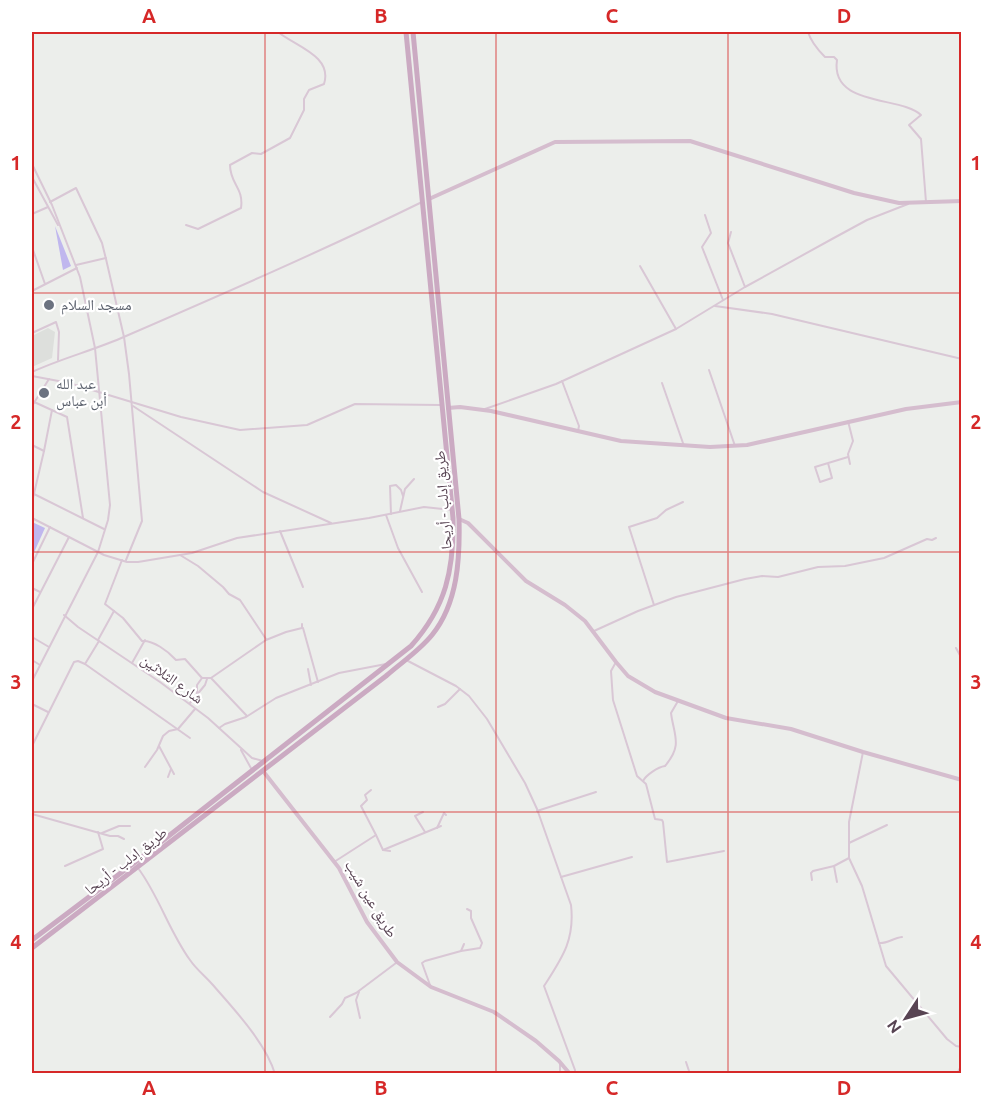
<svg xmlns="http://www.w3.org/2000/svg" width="993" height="1105" font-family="Ubuntu,'Noto Naskh Arabic',sans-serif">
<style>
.education{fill:#dddfdc}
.green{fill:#c0b7ee}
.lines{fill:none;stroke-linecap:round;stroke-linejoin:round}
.street{stroke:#d9c7d5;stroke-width:2}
.secondary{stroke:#d5bdce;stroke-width:4}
.primary{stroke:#cbaac2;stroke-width:5}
.grid{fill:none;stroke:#d62828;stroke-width:1.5;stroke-opacity:0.55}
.worship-dot{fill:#6b7280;stroke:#fff;stroke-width:2}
.labels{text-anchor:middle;stroke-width:4.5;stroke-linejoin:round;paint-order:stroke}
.worship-label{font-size:15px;fill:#5b616d;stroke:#fff;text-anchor:start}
.street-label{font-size:15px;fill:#584453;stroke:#fff}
.neatline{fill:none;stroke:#d62828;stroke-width:2}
.grid-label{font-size:20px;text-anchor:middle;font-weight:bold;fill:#d62828}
</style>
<rect width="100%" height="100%" fill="#eceeeb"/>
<path class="education" d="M48,328L55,332L52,358L32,367V336Z"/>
<g class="green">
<path d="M55,226L71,266L63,270Z"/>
<path d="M32,522L45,528L32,557Z"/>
</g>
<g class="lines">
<g class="street">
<path d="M75,32H76"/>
<path d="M808,32C811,42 817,49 825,57H834L837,60C830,107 902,96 921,115L909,125L921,139L926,202"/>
<path d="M32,164L52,205L80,277L95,348L110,505L108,520L98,552L32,681"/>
<path d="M32,177L58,225"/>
<path d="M50,202L76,188L102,243L106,259L124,337L129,374L142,521L126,560"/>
<path d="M32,214L48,207"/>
<path d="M705,215L711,233L702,247L723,300"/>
<path d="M186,225L198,229L241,208C244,188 230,184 230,165L252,153L261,154L290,138L304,110V99L309,90L324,84C333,56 295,46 278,32"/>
<path d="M731,232L728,243L745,287"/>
<path d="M32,247L45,284"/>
<path d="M76,265L106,258"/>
<path d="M640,266L676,329"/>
<path d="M32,291L77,268"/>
<path d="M715,306L772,314L962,359"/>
<path d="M32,333L56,322L59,332L58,360"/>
<path d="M709,370L735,446"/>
<path d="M32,372C62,358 95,350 126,336C225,293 324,250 422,202"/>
<path d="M32,376L69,383L181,417L240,430L307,425L355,404L440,405"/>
<path d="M562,381L579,426L578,431"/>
<path d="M662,383L684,446"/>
<path d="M32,401L67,417L83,518"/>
<path d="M32,406L49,379"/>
<path d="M133,406L263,492L331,523"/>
<path d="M485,409L556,384L676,329L745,287L832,239L867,220L908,204"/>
<path d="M848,421L853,441L848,454L850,464"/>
<path d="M32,445L44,451"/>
<path d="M828,463L832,478L820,482L815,467L848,457"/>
<path d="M32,493L104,529"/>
<path d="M32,502L44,451L52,410"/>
<path d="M400,511L405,489L414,479"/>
<path d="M391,514L390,486L396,485L401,490L403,496"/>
<path d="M386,515L398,548L422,592"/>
<path d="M32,518L104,555L127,562H138L192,553L237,538L369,518L424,507L452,510"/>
<path d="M280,531L303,587"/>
<path d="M180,555L198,566L223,587L229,594L240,600L266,639V640L211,678L247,716"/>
<path d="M122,560L105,604L123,618L142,641C153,640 168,651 176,660L185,659L202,678H211"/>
<path d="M32,564L50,527"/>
<path d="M32,588L40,592"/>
<path d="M654,605L629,527L657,518L666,510L683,502"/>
<path d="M32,609L69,537"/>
<path d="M64,615L78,627L160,682L208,718L252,758L263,761"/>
<path d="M303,628L318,682"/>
<path d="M594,631L638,611L676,597L745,579L762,576L778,577L818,567L845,566L884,558L927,539L932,540L936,538"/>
<path d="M32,637L49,647"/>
<path d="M98,640L114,611"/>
<path d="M266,640L286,632L302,628V624"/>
<path d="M99,641L85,664L190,738"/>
<path d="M956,648L962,659"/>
<path d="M32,660L40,665"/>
<path d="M408,661L456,686L469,696L487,719L525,783L537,809L571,905C575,940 562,958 544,986L575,1070V1074"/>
<path d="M616,662L611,671L613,700L637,776L646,784L655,819L662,820L663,822L667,862L724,851"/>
<path d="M132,663L145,640"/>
<path d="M308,669L311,685"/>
<path d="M197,694V685L202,678"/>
<path d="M190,703L205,685L207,679"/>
<path d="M32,704L48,712"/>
<path d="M438,707L445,704L460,689"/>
<path d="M219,728L225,724L246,717L276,698L339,673L386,664"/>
<path d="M32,746L74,662L78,661L85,664"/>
<path d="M159,746L174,774"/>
<path d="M241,750L252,770"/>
<path d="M863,752L849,822V858L862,886L886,966L947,1039L956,1046L962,1047"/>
<path d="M145,767L157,750L163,736L169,731L178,729L195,709"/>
<path d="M168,777L171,769"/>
<path d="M643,781C646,775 658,767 665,766C683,745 674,736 671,713L678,701"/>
<path d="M537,811L596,792"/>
<path d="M423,812L415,816L425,832"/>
<path d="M32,814L110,836H118L124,839"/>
<path d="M437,828L444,813L446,815"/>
<path d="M102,833L119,826H130"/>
<path d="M376,835L383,850L390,851"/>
<path d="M849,843L887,825"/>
<path d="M383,850L441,826"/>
<path d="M334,862L376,835L361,806L367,800L365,795L371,790"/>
<path d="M65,866L103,849L98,832"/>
<path d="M138,868C159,896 169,931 190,960C196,969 205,976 212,984C233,1008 266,1043 275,1074"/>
<path d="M561,877L632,857"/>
<path d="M812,880L811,873L813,871L834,866"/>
<path d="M837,882L834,866L849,858"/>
<path d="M879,943C887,944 893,938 902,937"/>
<path d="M461,951L480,948L482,943L471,918V911L467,909"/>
<path d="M430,985L422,963L425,961L461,951L464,944"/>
<path d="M359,992L356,1000L360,1018"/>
<path d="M330,1017L342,1004L345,998L356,993L396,963"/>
<path d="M686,1062L690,1074"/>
<path d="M560,1064V1074"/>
<path d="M957,1074L962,1064"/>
</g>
<g class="secondary">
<path d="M429,199L555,142L690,141L854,193L899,203L962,201"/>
<path d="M448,408L460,407L491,411L621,441L710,447L747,445L906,409L962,402"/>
<path d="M459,519L468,523L526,581L565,605L585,621L616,662L628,676L655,692L726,718L791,729L863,752L962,780"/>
<path d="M263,771L339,868L367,922L397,962L431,987L494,1012L536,1041L559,1061L570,1074"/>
</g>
<g class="primary">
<path d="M32,940L138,860L411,646C446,607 454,570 453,518L406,32"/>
<path d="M32,948L386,676C402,662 419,651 432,635C458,603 460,558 459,519L413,32"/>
</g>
</g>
<path class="grid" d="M265,32V1074M496,32V1074M728,32V1074M32,293H962M32,552H962M32,812H962"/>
<g class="worship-dot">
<circle cx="49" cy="305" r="6"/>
<circle cx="44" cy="393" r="6"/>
</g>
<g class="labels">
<g class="worship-label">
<text x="61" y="310">مسجد السلام</text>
<text x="56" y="389">عبد الله<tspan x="56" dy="17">أبن عباس</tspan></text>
</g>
<g class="street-label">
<text transform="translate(443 500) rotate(-94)" y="5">طريق إدلب - أريحا</text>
<text transform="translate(172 679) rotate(36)" y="5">شارع الثلاثين</text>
<text transform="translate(126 861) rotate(-38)" y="5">طريق إدلب - أريحا</text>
<text transform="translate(371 899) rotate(59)" y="5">طريق عين شيب</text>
</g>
</g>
<rect width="993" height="1105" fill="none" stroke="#ffffff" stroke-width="66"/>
<g transform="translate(906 1018) rotate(234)" stroke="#ffffff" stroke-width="4.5" paint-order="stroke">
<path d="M0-4.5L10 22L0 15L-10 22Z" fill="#584453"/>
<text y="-9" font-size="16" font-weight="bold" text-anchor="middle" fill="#584453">N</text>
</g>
<rect x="33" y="33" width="927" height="1039" class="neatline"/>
<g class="grid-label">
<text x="149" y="23">A</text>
<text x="381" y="23">B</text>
<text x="612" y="23">C</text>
<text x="844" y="23">D</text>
<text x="16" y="170">1</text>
<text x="976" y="170">1</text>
<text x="16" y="429">2</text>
<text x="976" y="429">2</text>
<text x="16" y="689">3</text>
<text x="976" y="689">3</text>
<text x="16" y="949">4</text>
<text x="976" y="949">4</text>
<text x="149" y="1095">A</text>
<text x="381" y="1095">B</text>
<text x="612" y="1095">C</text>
<text x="844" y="1095">D</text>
</g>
</svg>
